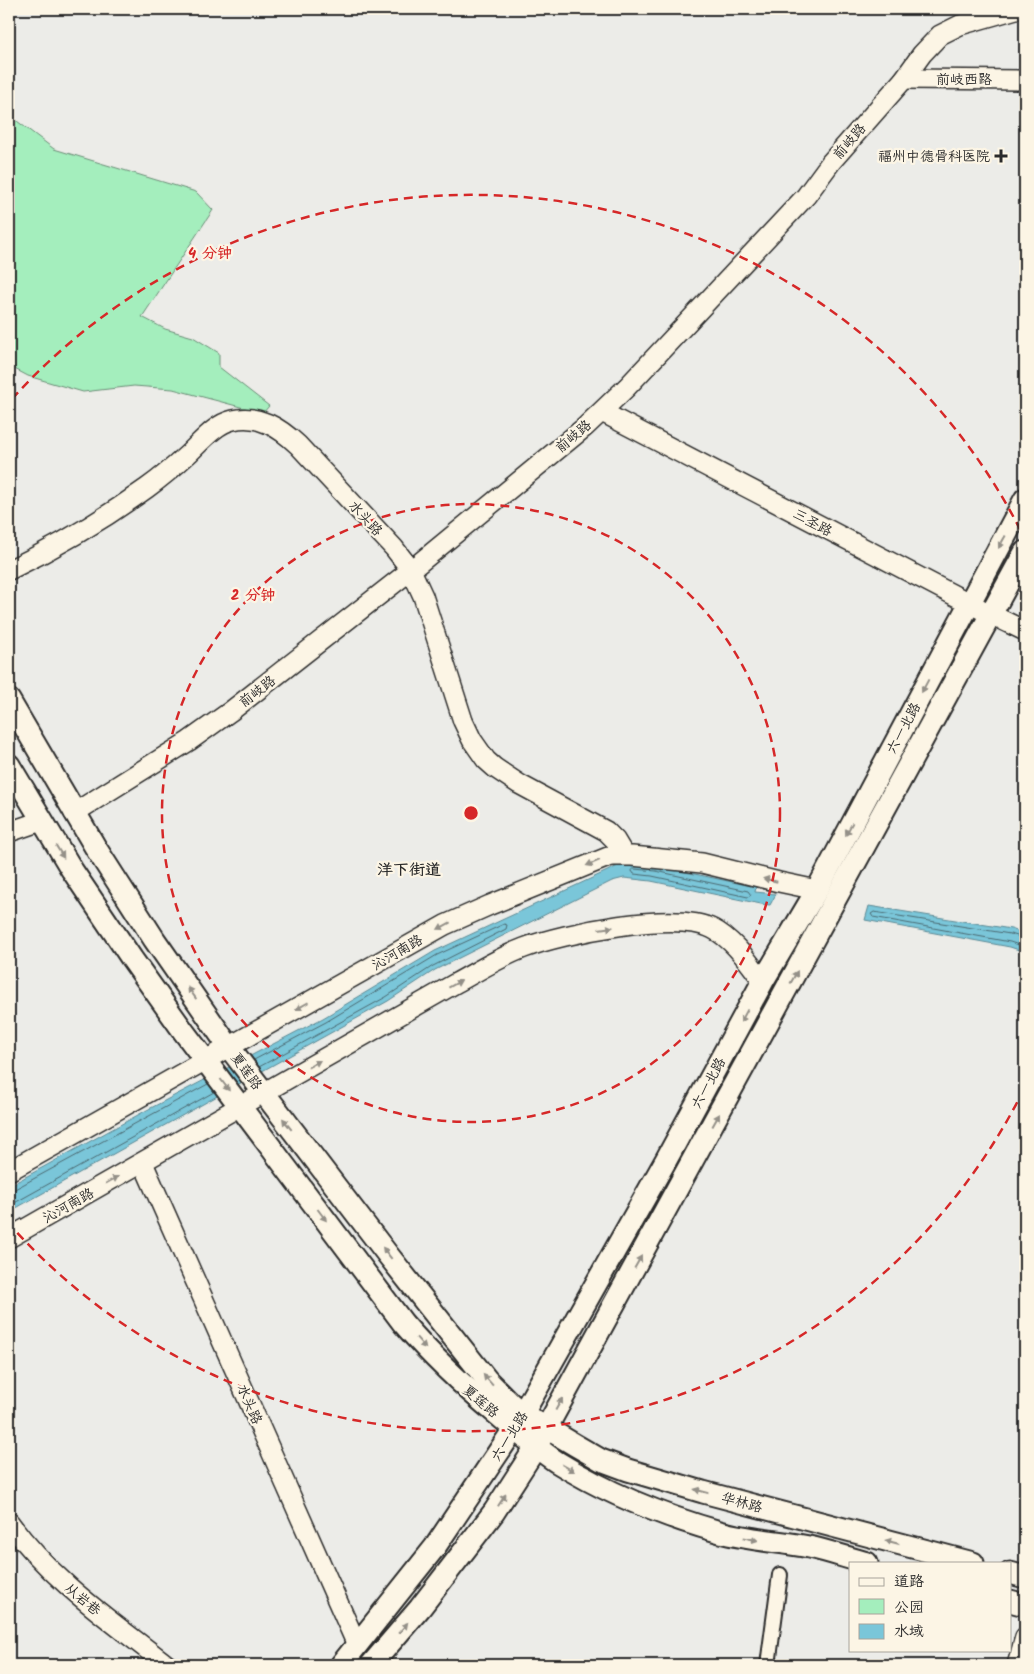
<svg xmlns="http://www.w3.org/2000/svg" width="1034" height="1674" font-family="Kalam,'LXGW WenKai TC',sans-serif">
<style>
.green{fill:#a4eebd;stroke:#688c74}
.water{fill:#7ac6d9;stroke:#5a8893}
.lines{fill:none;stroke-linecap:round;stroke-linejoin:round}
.shore{stroke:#4b6971;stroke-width:1}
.street-casing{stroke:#2b2b2b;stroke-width:18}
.secondary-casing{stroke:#2b2b2b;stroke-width:22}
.primary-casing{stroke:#2b2b2b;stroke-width:25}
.street{stroke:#fcf5e5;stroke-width:14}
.secondary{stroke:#fcf5e5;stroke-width:19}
.primary{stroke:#fcf5e5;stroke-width:21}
.oneway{fill:#949088}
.ring{fill:none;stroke:#d62828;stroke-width:2.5;stroke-dasharray:9 6}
.poi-dot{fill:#2b2b2b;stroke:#fcf5e5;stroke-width:2}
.labels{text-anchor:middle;stroke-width:4.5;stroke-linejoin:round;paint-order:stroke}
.street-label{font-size:14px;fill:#2b2b2b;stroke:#fcf5e5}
.poi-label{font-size:14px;fill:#2b2b2b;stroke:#fcf5e5;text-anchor:end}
.quarter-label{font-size:16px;font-weight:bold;fill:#2b2b2b;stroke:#fcf5e5}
.centre{fill:#d62828;stroke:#fcf5e5;stroke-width:2.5}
.ring-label{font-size:15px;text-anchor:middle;font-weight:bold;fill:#d62828;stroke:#fcf5e5;stroke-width:4.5;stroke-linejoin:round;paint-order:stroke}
</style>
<rect width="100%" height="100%" fill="#ecece8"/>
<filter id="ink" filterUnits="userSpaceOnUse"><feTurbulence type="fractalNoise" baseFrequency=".02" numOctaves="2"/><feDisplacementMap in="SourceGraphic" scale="10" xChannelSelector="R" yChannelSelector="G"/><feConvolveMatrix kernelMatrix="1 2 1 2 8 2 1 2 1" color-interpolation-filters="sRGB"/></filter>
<g filter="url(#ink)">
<path class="green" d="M9,115L54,149L196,192L213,210L142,317L165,329L193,337L219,353V367L269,406L263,413L173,389L134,386L83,392L28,376L9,366Z"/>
<g class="water">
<path d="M629,864L657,866L756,887L755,892L776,894L770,905L761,904L651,881L624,878L612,881L435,970L388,1001L9,1212V1186L147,1110L323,1018L435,951L618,866Z"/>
<path d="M869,906L1011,929L1025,934V952L1010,947L865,920Z"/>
</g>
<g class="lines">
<g class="shore">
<path d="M634,869L656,871L748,891L751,895L748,897L652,876L634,874L632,871Z"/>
<path d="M1025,938L1010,934L874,912L871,914L873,917L1010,942L1025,947"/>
<path d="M254,1060L326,1022L437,955L504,924L507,925L506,929L433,966L386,997L259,1067"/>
<path d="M9,1190H13L208,1084"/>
<path d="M9,1206L214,1092"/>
</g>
<defs>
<path id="street" d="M768,1665L780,1575"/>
<g id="secondary">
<path d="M904,79L1025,80"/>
<path d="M602,412L992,615L1025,631"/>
<path d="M9,570C57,547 104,519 147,488C161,478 175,466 188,454C201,442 215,424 233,420C259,414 280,428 298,445L394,548L411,570L423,596L463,721L472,740L486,760L495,768L519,784L606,831L615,840L624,855"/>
<path d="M74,813L189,741L231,711L411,570L585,427L627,387L806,196L831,162L904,79L922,54L940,35L960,25L1016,9"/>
<path d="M9,832L41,821"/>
<path d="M143,1163L357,1645"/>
<path d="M9,1171L445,925L490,905L608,857L614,856H632L702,863L779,882L817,890"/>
<path d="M9,1238L456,983C478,971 500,957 524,948C564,933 675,910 713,929C734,940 749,963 763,981"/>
<path d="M9,1522C52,1581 110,1620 167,1665"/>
<path d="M1017,1665L1025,1637"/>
</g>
<g id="primary">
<path d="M9,700L97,850L154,939L229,1047L388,1255L487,1380L510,1403L523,1414L575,1445L601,1460L628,1470L703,1492L973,1563"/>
<path d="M9,765L72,870L132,959L184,1032L403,1323C434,1359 462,1385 498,1415C517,1431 536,1448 557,1462C607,1493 663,1516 720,1532C749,1540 779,1541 809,1547C828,1551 848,1558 867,1563"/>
<path d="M1010,1573L1025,1577"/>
<path d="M1010,1601L1025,1605"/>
<path d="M341,1665L435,1547L514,1429L666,1160L763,981L817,890L1025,499"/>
<path d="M371,1665L420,1608L494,1512L536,1447L1025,552"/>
</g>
</defs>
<use href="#street" class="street-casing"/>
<use href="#secondary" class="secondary-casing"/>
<use href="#primary" class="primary-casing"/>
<use href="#street" class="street"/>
<use href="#secondary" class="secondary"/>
<use href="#primary" class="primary"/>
</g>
<defs><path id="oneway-solid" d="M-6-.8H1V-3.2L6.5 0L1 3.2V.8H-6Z" transform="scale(1.25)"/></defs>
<g class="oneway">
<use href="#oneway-solid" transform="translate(1002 542) rotate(119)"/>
<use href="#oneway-solid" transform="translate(925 686) rotate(118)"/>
<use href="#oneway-solid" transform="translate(849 829) rotate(118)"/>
<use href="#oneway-solid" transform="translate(60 852) rotate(58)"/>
<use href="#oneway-solid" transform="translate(593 863) rotate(158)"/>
<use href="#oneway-solid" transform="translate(770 880) rotate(-167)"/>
<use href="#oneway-solid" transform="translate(444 926) rotate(152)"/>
<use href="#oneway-solid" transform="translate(606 928) rotate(-7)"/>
<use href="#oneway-solid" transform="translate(794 977) rotate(-61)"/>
<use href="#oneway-solid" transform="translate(455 984) rotate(-29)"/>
<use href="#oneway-solid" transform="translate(192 993) rotate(-125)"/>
<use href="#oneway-solid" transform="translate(302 1006) rotate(150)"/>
<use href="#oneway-solid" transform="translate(744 1016) rotate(118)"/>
<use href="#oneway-solid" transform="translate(314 1064) rotate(-30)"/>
<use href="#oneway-solid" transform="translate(225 1085) rotate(53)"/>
<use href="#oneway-solid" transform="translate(716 1120) rotate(-61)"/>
<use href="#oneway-solid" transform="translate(287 1124) rotate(-128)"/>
<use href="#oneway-solid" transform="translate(112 1180) rotate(-29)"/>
<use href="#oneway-solid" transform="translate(322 1215) rotate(53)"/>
<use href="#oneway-solid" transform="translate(387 1253) rotate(-128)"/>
<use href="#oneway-solid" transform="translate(638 1262) rotate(-61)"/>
<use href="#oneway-solid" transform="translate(421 1343) rotate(49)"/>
<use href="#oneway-solid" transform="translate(488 1380) rotate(-131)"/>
<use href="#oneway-solid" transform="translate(559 1404) rotate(-61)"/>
<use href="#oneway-solid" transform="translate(568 1468) rotate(30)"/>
<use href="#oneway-solid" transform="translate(701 1491) rotate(-165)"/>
<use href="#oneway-solid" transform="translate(502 1500) rotate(-57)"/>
<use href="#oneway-solid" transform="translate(751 1539) rotate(12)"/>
<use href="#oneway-solid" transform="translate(892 1542) rotate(-165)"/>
<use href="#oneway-solid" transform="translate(403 1628) rotate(-49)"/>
</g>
</g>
<g class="ring">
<circle cx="471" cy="813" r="309"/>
<path d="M1024 1089A618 618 0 0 1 12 1227M12 399A618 618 0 0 1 1024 537"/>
</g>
<path class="poi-dot" d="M998.5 148.5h5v5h5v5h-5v5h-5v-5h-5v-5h5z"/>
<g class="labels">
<g class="street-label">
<text x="964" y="84">前岐西路</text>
<text transform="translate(849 141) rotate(-49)" y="5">前岐路</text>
<text transform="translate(573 436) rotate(-40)" y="5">前岐路</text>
<text transform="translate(366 518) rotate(47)" y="5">水头路</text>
<text transform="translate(813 522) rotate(28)" y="5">三圣路</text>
<text transform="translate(257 691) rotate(-38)" y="5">前岐路</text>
<text transform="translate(903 728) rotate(-62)" y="5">六一北路</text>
<text transform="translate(397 952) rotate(-30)" y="5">沁河南路</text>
<text transform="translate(247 1071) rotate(54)" y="5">夏莲路</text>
<text transform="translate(708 1083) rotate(-62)" y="5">六一北路</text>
<text transform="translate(68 1205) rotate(-29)" y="5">沁河南路</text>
<text transform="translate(481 1401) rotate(40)" y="5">夏莲路</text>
<text transform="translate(250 1404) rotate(66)" y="5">水头路</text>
<text transform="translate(509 1436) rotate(-58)" y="5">六一北路</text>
<text transform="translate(742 1502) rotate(15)" y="5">华林路</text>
<text transform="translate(83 1599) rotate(39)" y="5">从岩巷</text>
</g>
<g class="poi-label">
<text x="990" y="161">福州中德骨科医院</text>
</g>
<g class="quarter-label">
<text x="409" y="875">洋下街道</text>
</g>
</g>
<circle cx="471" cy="813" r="8" class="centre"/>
<g class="ring-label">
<text x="210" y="258">4 分钟</text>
<text x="253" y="600">2 分钟</text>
</g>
<rect width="1034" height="1674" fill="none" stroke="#fcf5e5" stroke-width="30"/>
<rect x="15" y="15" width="1004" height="1644" fill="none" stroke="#2b2b2b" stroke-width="2" filter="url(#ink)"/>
<rect x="849" y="1562" width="162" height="90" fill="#fcf5e5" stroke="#a8a49b"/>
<rect x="859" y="1578" width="25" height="8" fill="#fcf5e5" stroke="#a8a49b"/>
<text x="894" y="1586" font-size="15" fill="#2b2b2b">道路</text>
<rect x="859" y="1599" width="25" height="15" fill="#a4eebd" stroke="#a8a49b"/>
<text x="894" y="1612" font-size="15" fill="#2b2b2b">公园</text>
<rect x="859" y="1624" width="25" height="15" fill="#7ac6d9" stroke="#a8a49b"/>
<text x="894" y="1636" font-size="15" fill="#2b2b2b">水域</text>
</svg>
